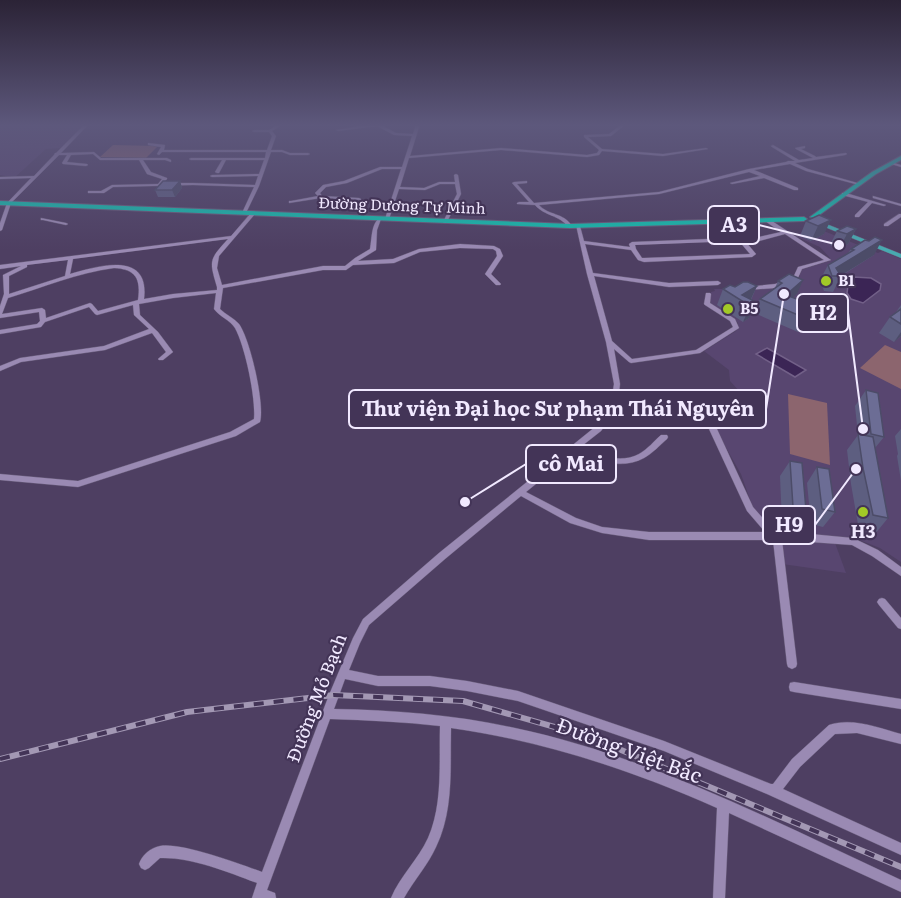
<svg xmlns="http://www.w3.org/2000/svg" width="901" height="898" font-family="Literata,serif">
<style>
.built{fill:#584670}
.green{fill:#8c656e}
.water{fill:#3b2555;stroke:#726088;stroke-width:1.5}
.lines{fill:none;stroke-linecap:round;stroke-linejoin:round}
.minor-casing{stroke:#685c7a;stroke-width:1}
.major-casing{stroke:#685c7a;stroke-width:1}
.highway-casing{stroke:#685c7a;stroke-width:2}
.minor{fill:#9a8ab3;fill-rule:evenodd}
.major{fill:#48aab0;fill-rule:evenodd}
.highway{fill:#12c0ae;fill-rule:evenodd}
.rail-casing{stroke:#a398b4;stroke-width:6}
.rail{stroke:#433457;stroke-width:4;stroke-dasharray:10;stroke-linecap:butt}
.wall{fill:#5d5e80}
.shaded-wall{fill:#4c4c68}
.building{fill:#6c6d95;stroke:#4c4c68;stroke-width:1.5}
.poi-dot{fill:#a2c927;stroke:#433457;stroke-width:2}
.labels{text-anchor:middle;stroke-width:4.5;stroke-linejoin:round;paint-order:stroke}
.far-street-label{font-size:15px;fill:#f1e9ff;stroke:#433457}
.far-poi-label{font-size:15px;font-weight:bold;fill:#f1e9ff;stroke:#433457;text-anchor:start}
.poi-label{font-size:18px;font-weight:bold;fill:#f1e9ff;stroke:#433457}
.street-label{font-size:18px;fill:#f1e9ff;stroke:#433457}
.near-street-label{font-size:21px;fill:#f1e9ff;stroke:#433457}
.leader{fill:none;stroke:#f1e9ff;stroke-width:2}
.callout-dot{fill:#f1e9ff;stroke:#433457;stroke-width:2}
.callout{fill:#433457;stroke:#f1e9ff;stroke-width:2}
.callout-label{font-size:20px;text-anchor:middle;font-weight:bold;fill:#f1e9ff}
</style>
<rect width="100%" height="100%" fill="#4e3f62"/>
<g class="built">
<path d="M0,124H86L61,148L46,149L14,178L0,175Z"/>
<path d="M819,229L878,253L882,251L901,259V562L880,548L854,538L770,530L753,508L741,474L716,430L719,425L727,423L740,426L752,405L730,381L729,370L704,351L736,331L738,323L733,318L712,307L709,303L711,292L715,291L714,289H751L797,280L800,276V270L829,261L830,258L820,247L795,236L806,230Z"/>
<path d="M785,538L835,543L846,573L782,564L779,544Z"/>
</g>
<g class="green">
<path d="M113,145L158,146L146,158L100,157Z"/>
<path d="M885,345L901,352V389L860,368Z"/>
<path d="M788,394L827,403L830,465L790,454Z"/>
</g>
<g class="water">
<path d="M853,277L871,278L881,284L880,290L863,303L851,299L847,293L849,279Z"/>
<path d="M767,348L806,370L795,377L756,354Z"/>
</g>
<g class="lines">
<defs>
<g id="minor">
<path d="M85,124H89L61,153L94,152L101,158H167L171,160V162L165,160H143L151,172L167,178V179L163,183H193L255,185L258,176L212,177L210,176L212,175L259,174L264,160H226L219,173H217L215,172L222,160H191L189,159L191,158H265L266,152H162L159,155L157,154L161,147L148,145V143L165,145L164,150H267L272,136L269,132H254L252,131L254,130H269L279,124H283L272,131L276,136L271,150H282L290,153H308L310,154L308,155H290L282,152H271L259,186L246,213L244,214L242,213L254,187L193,185L113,187L104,193H88V191H101L112,185L158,184L162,179L147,174L139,160H100L93,154L71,155L67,162L87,164L88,165L86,166L63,164L62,163L67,155H59L11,203L2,230L0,231V223L7,203L31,178L0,179V177L34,176L54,155L55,153H56Z"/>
<path d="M374,124H384L381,125L396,133L413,134L416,124H420L410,156L501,148L587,155L597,153L599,150L584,137V135L609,134L622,124H626L611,136L588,137L602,149L663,154L706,148L708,149L663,156L602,151L599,155L587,157L501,150L409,158L400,187L424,188L439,182H455L454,175L456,174L458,175L461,194L447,222L445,223L443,222L457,194L455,184H440L425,190L399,189L389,219L385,220V219L401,169H382L347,183L326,187L320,193L322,196L359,198L361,199V200L321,198L289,203V201H291L318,196L315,193L323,185L344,181L380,167H402L412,136L394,135L377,126L338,131L336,130Z"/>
<path d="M773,145L799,160L813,158L796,149L795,148L805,146V148L801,149L815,156L816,157L846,153L847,154L845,155L795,163L808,169L861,184L859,185L806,171L790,164L754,170L798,188V190H794L764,178L732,184L730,183L760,176L749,172L659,194L539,205C549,216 563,212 572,226L570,227H568C560,215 544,216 535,205L517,204V203L519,202H529L512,183L514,182L527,181V183L517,184L534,203L659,192L749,169L786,162L788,161H795L772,147L771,146Z"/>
<path d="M891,162L901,165V167L891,164Z"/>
<path d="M842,193H846L886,205L884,206L872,203L859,217H855V215L868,202L842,195Z"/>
<path d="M873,196L901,204V206L873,198Z"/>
<path d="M251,213L255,214L219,256L217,268L222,285L323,266H345L355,258L370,249C372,238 371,225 379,218L381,219L377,230L376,250L358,261L393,259L419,249L460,244L494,246L500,249L503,256L491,274L501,284L500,285H496L485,274L497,256L496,251L493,249L460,248L420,252L394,263L353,265L346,270H323L223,288L220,309C226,315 234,318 239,324C250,339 265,404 260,422L236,436L78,487L0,480V474L78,481L230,432L254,419C256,398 245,346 235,328C230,320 220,317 214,309L216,293L173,298L139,304L140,315L158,332L173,352L163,360H159L158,359L166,352L152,333L105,350L21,362L0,371V366L20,358L104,346L149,329L134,315L133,305L97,315L95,314L89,307L45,322L41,327L0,334V330L37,324L40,321L39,312L0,318V306L4,294L3,275L21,266L0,269V265L231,236ZM228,239C209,260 209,260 217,287V290L173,294L144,299C150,250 98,266 70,274L73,259ZM68,260L65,276L9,294V276L27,267V265ZM114,268C136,269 141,279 138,300L98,311L92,304L90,303L46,318L45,310L42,308L2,314L8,298C44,287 77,273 114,268Z"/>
<path d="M899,214H901V217L888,226H884V224Z"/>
<path d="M41,218L66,223L68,224L66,225L43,220H41Z"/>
<path d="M765,219H769L831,260L802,269L797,280L776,288L748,290L745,288L746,287L775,284L793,278L798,267L824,260L785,234L759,241H745L756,254L752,257L644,262L638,260L631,250L585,244L593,273L669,283L718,281L721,283L718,285L669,287L594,276L612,341L632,359L696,350L733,327L730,321L705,305L704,304L706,293H710L711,294L710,303L735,319L739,328L700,353L631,363L629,362L614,349L620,384L617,409L601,431L578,449C597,455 621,464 639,454C648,449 654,441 661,435H667L668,437L667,439C660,445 653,453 644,458C622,470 596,461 574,453L526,492L576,518L602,527L649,532H765L747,511L709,429L714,422L737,419L738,409L742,407L746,409L743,423L719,426L717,429L753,507L775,532H790L853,538L878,550L901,567V576L872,556L852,545L782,540L797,664L796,667L792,669L788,667L787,664L773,540H649L602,533L570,523L521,496L445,559L369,625L360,643L349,670L378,676H430L467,681L518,691L664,741L771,784H773L792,759L829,725C852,717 879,728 901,734V744L857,733L835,734L800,767L783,789L901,843V855L767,794L664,751L518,701L467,691L430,686H378L345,679L334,709C395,710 456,715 515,728C651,757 776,822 901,880V892L729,813L725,898H713L717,808C632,770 543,741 451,728C450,768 454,810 436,847C428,865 414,880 404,898H391C400,876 418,860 428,838C443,804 439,763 440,726C404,722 367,720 330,719L267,890L275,893L276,898H252L257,883C228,872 191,857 160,858L149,868L145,870L141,868L139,864C142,855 150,848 160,846C181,842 240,864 262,872L329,695L353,638L363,619L439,553L595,427L610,409L614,384L606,342L587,274L576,225L580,226L584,241L630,247L629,244L632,242L759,237L781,232L765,221ZM739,241L750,254L644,258H642L636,249L635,245Z"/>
<path d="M882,598L885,599L901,618V629L898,628L879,605L877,602L879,599Z"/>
<path d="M794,682L901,699V709L794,692L790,691L789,687L790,683Z"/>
</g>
<path id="major" d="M815,221H819L901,254V258L815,223Z"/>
<g id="highway">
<path d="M901,156V160L876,174L815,218L810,217L872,172Z"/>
<path d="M0,201L570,224L804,217L807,219L804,221L570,228L0,205Z"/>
</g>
</defs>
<use href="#minor" class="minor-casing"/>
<use href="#major" class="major-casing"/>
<use href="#highway" class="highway-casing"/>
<use href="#minor" class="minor"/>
<use href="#major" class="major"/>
<use href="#highway" class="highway"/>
<defs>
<path id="rail" d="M0,759L187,712L334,695L463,701L590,737L901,867"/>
</defs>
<use href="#rail" class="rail-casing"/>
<use href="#rail" class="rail"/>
</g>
<g class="wall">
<path d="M180,181L182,188L175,197H158L155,190Z"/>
<path d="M819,215L824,234L811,241L800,236L806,221Z"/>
<path d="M856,229L848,244L839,249L830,245L837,231Z"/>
<path d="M851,249L874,255L841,276L833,292L824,291L820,280L828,265L848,253Z"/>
<path d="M789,274L797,294L792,297L818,307L810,321L798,332L754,313L760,299L775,288L778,281Z"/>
<path d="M757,286L751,300L749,318L743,322L717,305L723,289L735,287Z"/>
<path d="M901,305V336L894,342L879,333L890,317L896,312Z"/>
<path d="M866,390L884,437L875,448L888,518L875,534L859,530L851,484L847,450L858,435L855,406Z"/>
<path d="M901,429V481L897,456L898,454L895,436Z"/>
<path d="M790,461L806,510L795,526L782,523L780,476Z"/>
<path d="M817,467L835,512L823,527L811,524L807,483Z"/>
</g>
<g class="shaded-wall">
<path d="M180,181L182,188L175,197L172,190Z"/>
<path d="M831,220L824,234L811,241L818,226Z"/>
<path d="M856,229L848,244L839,249L847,234Z"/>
<path d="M882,240L874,255L840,276L836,268Z"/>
<path d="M803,280L797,294L779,309L786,295Z"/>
<path d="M757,286L750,301L742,295Z"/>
<path d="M756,302L749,318L743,322L750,306Z"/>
<path d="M818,307L810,321L798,332L805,318Z"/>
<path d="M901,332V336L894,342Z"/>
</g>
<g class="building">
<path d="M163,181H180L172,190H155Z"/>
<path d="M819,215L831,220L818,226L806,221Z"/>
<path d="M847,226L856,229L847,234L837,231Z"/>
<path d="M875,237L882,240L836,268L841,276H832L828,265L854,250L851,249L865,240L869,241Z"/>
<path d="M789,274L803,280L786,295L818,307L805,318L760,299L782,283L778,281Z"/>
<path d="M743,282H748L757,286L742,295L756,302L750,306L723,289L730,285L735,287Z"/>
<path d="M901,309V324L890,317Z"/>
<path d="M866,390L878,393L884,437L871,434Z"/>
<path d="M858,434L873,437L888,518L873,515L863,468Z"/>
<path d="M790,461L802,463L806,510L793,507Z"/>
<path d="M817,467L829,469L835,512L822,509Z"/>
</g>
<linearGradient id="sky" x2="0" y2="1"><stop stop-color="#2b2336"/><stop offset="0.5" stop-color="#5d587c"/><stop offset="1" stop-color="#5d587c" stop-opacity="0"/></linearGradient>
<rect width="901" height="250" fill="url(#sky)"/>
<g class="poi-dot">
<circle cx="826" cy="281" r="6"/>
<circle cx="728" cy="309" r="6"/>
<circle cx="863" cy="512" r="6"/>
</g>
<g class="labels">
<g class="far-street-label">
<text transform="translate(402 206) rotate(2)" y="5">Đường Dương Tự Minh</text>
</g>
<g class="far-poi-label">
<text x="838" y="286">B1</text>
<text x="740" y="314">B5</text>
</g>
<g class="poi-label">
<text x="863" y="538">H3</text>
</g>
<g class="street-label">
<text transform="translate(317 698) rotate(-69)" y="6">Đường Mỏ Bạch</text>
</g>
<g class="near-street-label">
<text transform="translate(629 751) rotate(20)" y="7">Đường Việt Bắc</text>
</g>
</g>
<path class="leader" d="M839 245L759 225M863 429L848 313M784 294L766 409M465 502L526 464M856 469L815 525"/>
<g class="callout-dot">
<circle cx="839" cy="245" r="6"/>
<circle cx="863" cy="429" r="6"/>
<circle cx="784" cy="294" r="6"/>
<circle cx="465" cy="502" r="6"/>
<circle cx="856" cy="469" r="6"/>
</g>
<g class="callout">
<rect x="708" y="206" width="51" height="38" rx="6"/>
<rect x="797" y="294" width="51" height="38" rx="6"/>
<rect x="349" y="390" width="417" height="38" rx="6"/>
<rect x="526" y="445" width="90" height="38" rx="6"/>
<rect x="763" y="506" width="52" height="38" rx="6"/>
</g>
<g class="callout-label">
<text x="734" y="232">A3</text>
<text x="823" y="320">H2</text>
<text x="558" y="416">Thư viện Đại học Sư phạm Thái Nguyên</text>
<text x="571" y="471">cô Mai</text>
<text x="789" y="532">H9</text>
</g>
</svg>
